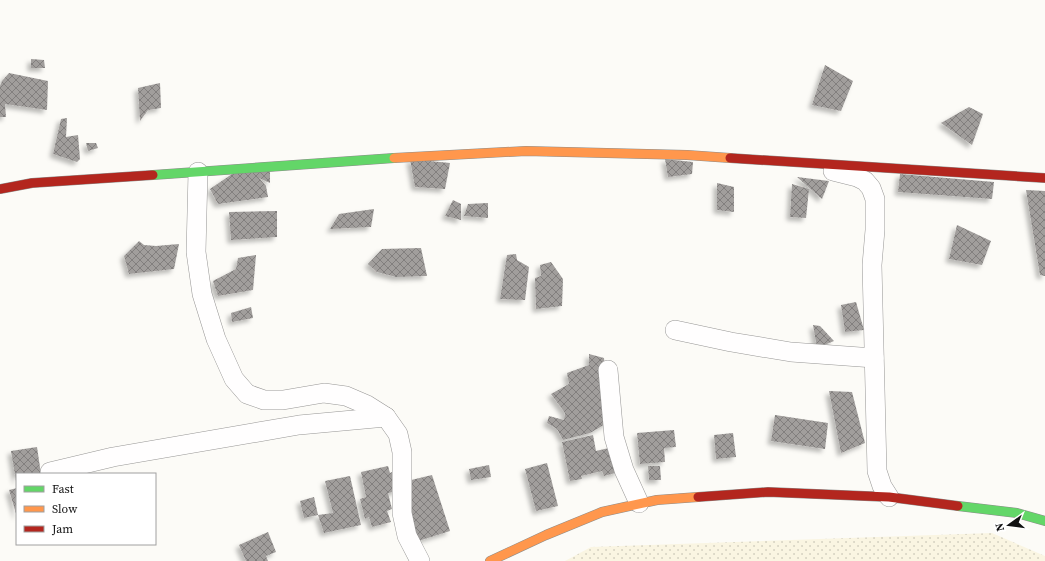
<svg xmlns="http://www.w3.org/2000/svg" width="1045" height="561" font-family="'Source Serif 4',serif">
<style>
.farmland{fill:url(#farmland-dots)}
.building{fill:url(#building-cross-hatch);filter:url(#shadow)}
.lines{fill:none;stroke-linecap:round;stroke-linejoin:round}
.street-casing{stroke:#979695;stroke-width:20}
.fast-casing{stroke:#8d8d8b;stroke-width:10}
.slow-casing{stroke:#8d8d8b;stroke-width:10}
.jam-casing{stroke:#8d8d8b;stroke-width:10}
.street{stroke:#fffefe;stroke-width:19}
.fast{stroke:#63d668;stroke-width:9}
.slow{stroke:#ff974d;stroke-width:9}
.jam{stroke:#b3261e;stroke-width:9}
</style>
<defs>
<pattern id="farmland-dots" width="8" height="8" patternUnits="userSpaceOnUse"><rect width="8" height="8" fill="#faf5e2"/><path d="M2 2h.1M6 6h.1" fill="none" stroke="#d5d1c1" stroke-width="1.8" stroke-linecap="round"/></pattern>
<pattern id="building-cross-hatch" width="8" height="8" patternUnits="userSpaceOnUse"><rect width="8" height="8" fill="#a19e9c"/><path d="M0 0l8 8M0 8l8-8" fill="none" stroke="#827f7e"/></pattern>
<filter id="shadow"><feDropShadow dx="-3.5" dy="3.5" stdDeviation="2" flood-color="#0004"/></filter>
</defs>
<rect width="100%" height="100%" fill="#fcfbf7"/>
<path class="farmland" d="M992,533L1045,556V561H565L591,547Z"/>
<g class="building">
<path d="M31,59L44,60L45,68H31Z"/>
<path d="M825,65L853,81L841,111L812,105Z"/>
<path d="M9,73L48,81L47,110L5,104L6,117H0V86L2,81Z"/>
<path d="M160,83L161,108L148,110L140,121L138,88Z"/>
<path d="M969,107L983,114L972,145L941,123Z"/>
<path d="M67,118L66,137L78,135L80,159L77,162L53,154L61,119Z"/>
<path d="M86,143H96L98,148L88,151Z"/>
<path d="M410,159L450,163L445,189L415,187Z"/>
<path d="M665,159L693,162L692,174L668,177Z"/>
<path d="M270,169V183L259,178L266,186L268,197L218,204L210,189L232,174Z"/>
<path d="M900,174L994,182L992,199L898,192Z"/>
<path d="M797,177L829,181L822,199Z"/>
<path d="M717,183L734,187V212L717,210Z"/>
<path d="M792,184L809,189L806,218L790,217Z"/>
<path d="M1026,190L1045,191V276L1040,275Z"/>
<path d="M453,200L461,204V220L445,216Z"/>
<path d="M488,203V218L464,216L468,204Z"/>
<path d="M374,209L371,227L330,229L339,214Z"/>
<path d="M277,211V237L231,240L229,212Z"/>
<path d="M957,225L991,241L982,265L949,259Z"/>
<path d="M139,241L144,245L156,246L179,244L174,269L129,274L124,256Z"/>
<path d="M421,248L427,276L396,277L377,272L368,264L382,249Z"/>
<path d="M516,254L517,260L529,267L525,300L500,299L507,255Z"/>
<path d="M256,255L253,290L218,296L213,281L236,269L238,258Z"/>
<path d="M551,262L563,279L562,306L536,309L535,278L541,276L540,265Z"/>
<path d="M856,302L864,330L845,332L841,305Z"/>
<path d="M251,307L253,318L232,322L231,313Z"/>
<path d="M813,325L820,326L834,341L817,348Z"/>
<path d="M589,354L604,358L609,422L590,433L563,440L557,429L547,423L549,416L564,420L565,413L551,394L569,384L567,373L589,365Z"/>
<path d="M829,391L852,392L865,443L841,453Z"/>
<path d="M775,415L828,423L825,449L771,441Z"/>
<path d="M674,430L676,447L664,448L665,462L640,464L637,433Z"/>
<path d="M733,433L736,457L716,459L714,435Z"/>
<path d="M593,435L596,451L613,447L619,472L604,476L602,471L581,476L582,479L570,481L562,442Z"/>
<path d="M37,447L41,474H17V481H16L11,451Z"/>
<path d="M547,463L558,506L536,511L525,469Z"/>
<path d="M489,465L491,477L471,480L469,469Z"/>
<path d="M388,466L390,473L394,471L398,491L388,493L392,509L387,511L391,522L372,527L369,517L365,519L360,499L366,497L361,472Z"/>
<path d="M648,466H660L661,480H649Z"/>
<path d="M432,475L450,531L415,542L403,482Z"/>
<path d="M350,476L361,525L324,533L318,515L333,513L325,481Z"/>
<path d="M17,488V517L9,490Z"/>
<path d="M314,497L318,515L304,518L300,501Z"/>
<path d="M268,532L276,552L266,556L268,561H246L239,545Z"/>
</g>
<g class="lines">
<defs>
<g id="street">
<path d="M833,171L857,177L865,181L871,188L875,199V230L872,265L877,471L882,486L889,497"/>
<path d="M198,172L196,252L202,294L216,339L234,379L247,394L264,400H283L324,393L346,396L367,405L386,417L398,434L402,452V513L407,536L420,561"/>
<path d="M675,330L731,342L791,352L874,358"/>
<path d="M608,370L614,437L624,470L639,503"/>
<path d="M50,472L113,457L299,425L386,417"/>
</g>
<g id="fast">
<path d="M153,175L394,158"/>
<path d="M958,506L1017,513L1045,521"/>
</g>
<g id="slow">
<path d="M394,158L526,151L687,155L730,158"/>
<path d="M490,561L546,535L602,512L657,500L698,497"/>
</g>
<g id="jam">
<path d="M730,158L1045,178"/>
<path d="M0,189L32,183L153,175"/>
<path d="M698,497L768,492L889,497L958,506"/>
</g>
</defs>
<use href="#street" class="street-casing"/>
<use href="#fast" class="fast-casing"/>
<use href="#slow" class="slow-casing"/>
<use href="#jam" class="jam-casing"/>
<use href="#street" class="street"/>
<use href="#fast" class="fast"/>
<use href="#slow" class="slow"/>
<use href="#jam" class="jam"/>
</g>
<rect x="16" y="473" width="140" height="72" fill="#ffffff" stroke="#a0a0a0"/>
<rect x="24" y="486" width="20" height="6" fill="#63d668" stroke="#a0a0a0"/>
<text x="52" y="493" font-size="12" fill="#111111">Fast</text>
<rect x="24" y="506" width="20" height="6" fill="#ff974d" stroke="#a0a0a0"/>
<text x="52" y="513" font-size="12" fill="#111111">Slow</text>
<rect x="24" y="526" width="20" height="6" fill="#b3261e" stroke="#a0a0a0"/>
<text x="52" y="533" font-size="12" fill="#111111">Jam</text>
<g transform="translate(1009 525) rotate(256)" stroke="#ffffff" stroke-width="3" paint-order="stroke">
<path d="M0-3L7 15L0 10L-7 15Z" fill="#111111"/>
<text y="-6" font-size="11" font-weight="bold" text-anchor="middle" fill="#111111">N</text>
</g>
</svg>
